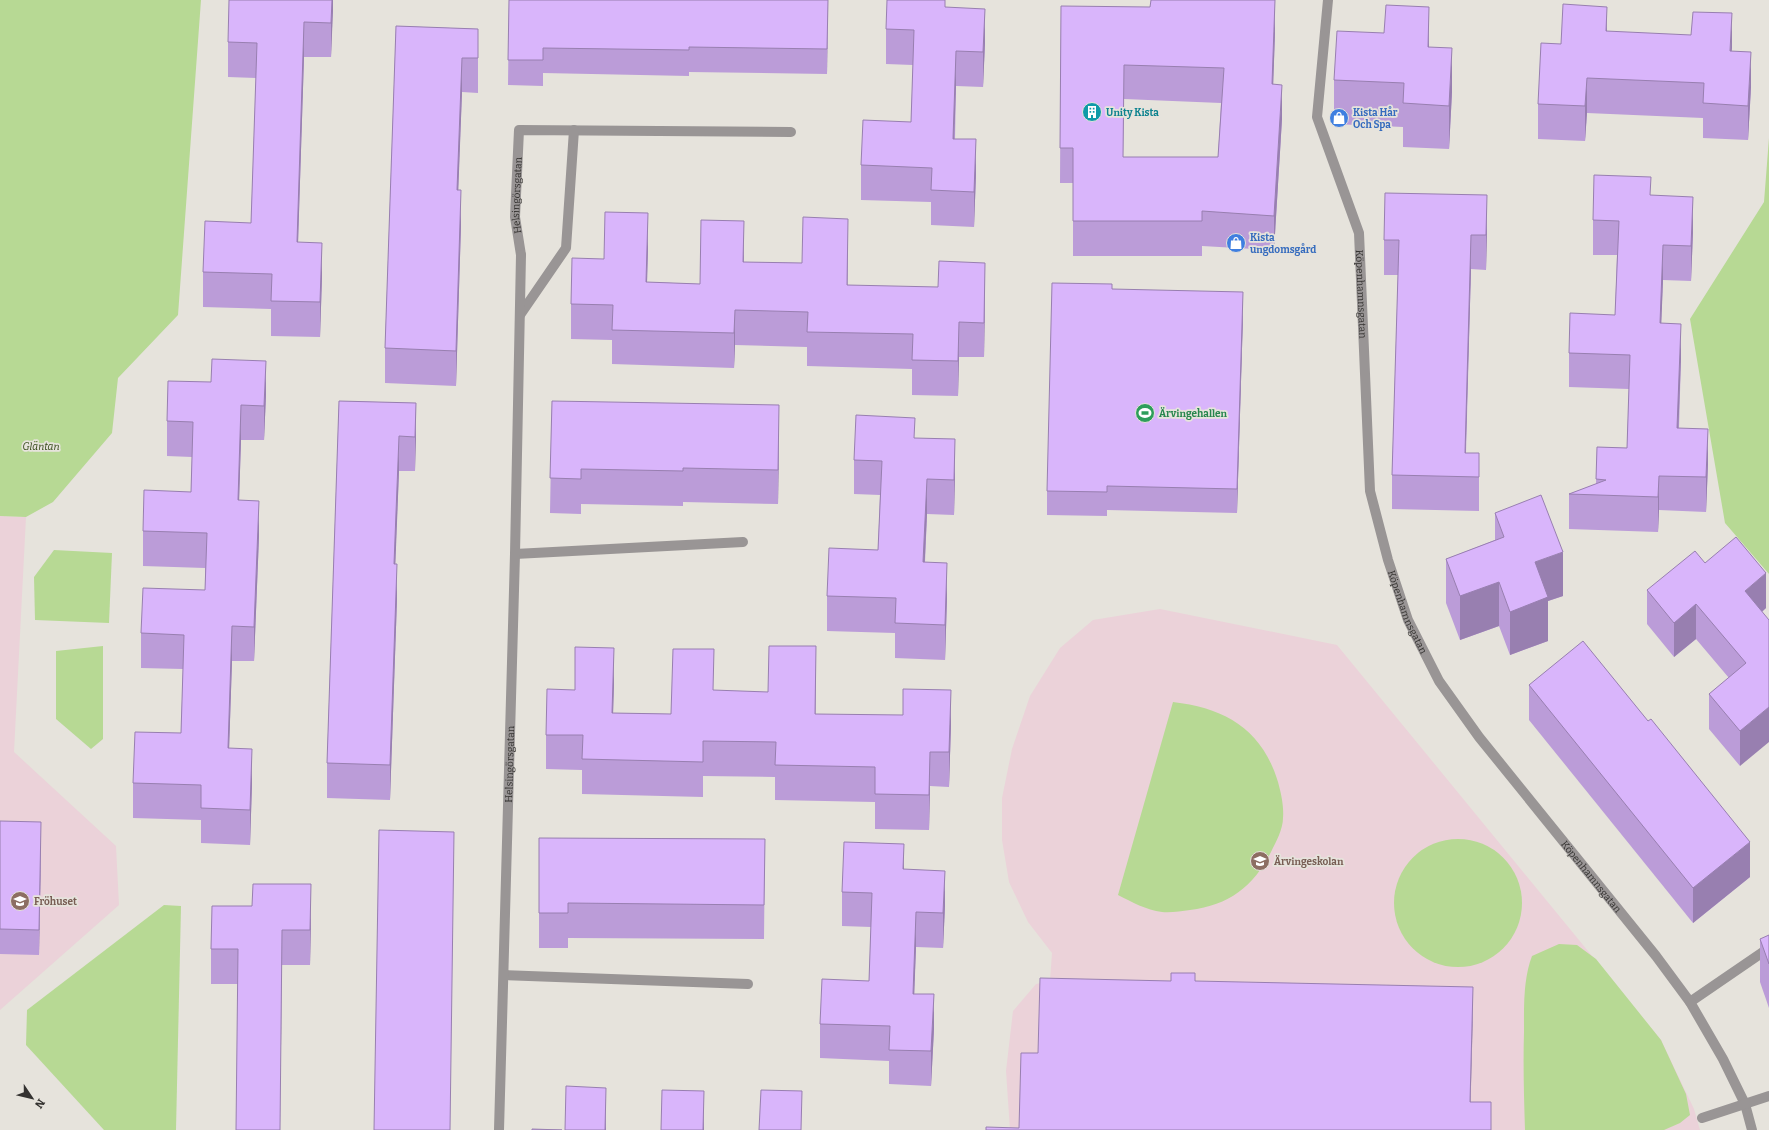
<svg xmlns="http://www.w3.org/2000/svg" width="1769" height="1130" font-family="Bitter,serif">
<style>
.education{fill:#ebd2d9}
.green{fill:#b7d994}
.lines{fill:none;stroke-linecap:round;stroke-linejoin:round}
.lane{stroke:#999595;stroke-width:10}
.street{stroke:#999595;stroke-width:10}
.wall{fill:#bb9cd8;fill-rule:evenodd}
.shaded-wall{fill:#987fb0}
.building{fill:#d9b5fb;stroke:#987fb0;fill-rule:evenodd}
.labels{text-anchor:middle;stroke-width:3.5;stroke-linejoin:round;paint-order:stroke}
.culture-label{font-size:10px;font-weight:bold;fill:#0d838f;stroke:#e6e3dc;text-anchor:start}
.shop-label{font-size:10px;font-weight:bold;fill:#366cbe;stroke:#e6e3dc;text-anchor:start}
.street-label{font-size:10px;fill:#343230;stroke:#e6e3dc}
.leisure-label{font-size:10px;font-weight:bold;fill:#27864d;stroke:#e6e3dc;text-anchor:start}
.park-label{font-size:10px;font-style:italic;fill:#2d4310;stroke:#e6e3dc}
.education-label{font-size:10px;font-weight:bold;fill:#785e54;stroke:#e6e3dc;text-anchor:start}
</style>
<rect width="100%" height="100%" fill="#e6e3dc"/>
<g class="education">
<path d="M0,516L26,517L14,752L116,846L119,905L0,1010Z"/>
<path d="M1160,609L1337,645L1661,1040L1694,1109L1700,1130H1010L1006,1071L1013,1011L1036,984L1050,981L1052,953L1028,922L1009,882L1002,840V798L1012,749L1030,696L1060,648L1093,620Z"/>
</g>
<g class="green">
<path d="M0,0H201L178,315L118,378L112,433L53,502L26,517L0,516Z"/>
<path d="M1769,138V574L1725,523L1690,319L1764,202Z"/>
<path d="M54,550L112,553L109,623L35,620L34,577Z"/>
<path d="M103,646V739L91,749L56,719V651Z"/>
<path d="M1173,702C1225,708 1262,729 1278,782C1281,793 1284,806 1283,818C1283,829 1276,842 1271,852C1253,887 1229,905 1190,910C1181,911 1171,913 1162,912C1146,910 1132,902 1118,895Z"/>
<circle cx="1458" cy="903" r="64"/>
<path d="M164,905L181,906L176,1130H104L26,1045L27,1010Z"/>
<path d="M1559,944L1577,945L1596,959L1661,1040L1686,1094L1690,1115L1680,1123L1664,1130H1525C1524,1097 1523,1065 1524,1032C1524,1007 1523,980 1532,956Z"/>
</g>
<g class="lines">
<g class="lane">
<path id="s1" d="M521,255L515,217L519,130L791,132"/>
<path d="M520,315L566,248L574,130"/>
<path d="M1690,1002L1769,948"/>
</g>
<g class="street">
<path id="s2" d="M1328,0L1317,117L1359,233L1370,491L1388,560L1408,620L1439,681L1479,737L1656,956L1690,1002L1723,1059L1745,1104L1752,1130"/>
<path d="M515,554L743,542"/>
<path d="M504,975L748,984"/>
<path d="M1702,1118L1769,1096"/>
<path id="s3" d="M499,1130L515,554L521,255"/>
</g>
</g>
<g class="wall">
<path d="M333,0L331,57H304L298,242L322,277L320,337L271,336V309L203,307V272L251,223L256,78L228,77V42Z"/>
<path d="M509,0H828L827,74L689,72V76L543,73V86L508,85Z"/>
<path d="M945,0V7L985,43L983,87L956,86L955,139L976,174L974,227L931,225V202L861,200V165L911,122L913,65L886,64V29Z"/>
<path d="M1061,6L1275,33L1273,84L1282,119L1274,250L1202,246V256H1073V183H1060ZM1124,99L1221,103L1218,157H1123Z"/>
<path d="M396,26L478,29V93L462,92L458,190L461,225L456,386L385,383V348Z"/>
<path d="M1607,31L1732,51L1751,87L1748,140L1703,138V118L1587,113L1585,141L1538,139V104L1561,44Z"/>
<path d="M1429,47L1452,92L1449,149L1403,147V127L1334,124V80Z"/>
<path d="M1651,195L1693,232L1691,281L1663,280L1661,323L1681,358L1679,428L1708,464L1706,512L1659,510L1658,532L1569,529V494L1596,484L1597,447L1627,448L1629,389L1569,387V353L1615,315L1617,255H1593V220Z"/>
<path d="M1487,230L1486,270L1471,269L1466,453H1479V511L1392,509V475L1398,275H1384V240Z"/>
<path d="M648,248L647,282L700,284L744,262L802,263L848,253L847,285L985,297L984,357H959L958,396L912,395V369L807,366V347L735,345L734,368L612,364V340L571,339V304L604,259Z"/>
<path d="M1112,289L1243,316L1237,513L1107,510V516L1047,515V491Z"/>
<path d="M266,395L264,440H241L239,500L259,536L254,661H232L229,748L252,784L250,845L201,843V820L133,818V783L181,733L183,669L141,668V633L205,590V568L143,566V531L191,492L192,457L167,456V421Z"/>
<path d="M339,401L416,403L415,471H399L395,564L397,599L390,800L327,798V763Z"/>
<path d="M552,401L779,440L778,504L683,502V506L581,504V514L550,513Z"/>
<path d="M915,438L955,474L954,515L927,514L925,562L947,598L945,660L895,658V633L827,631V596L878,550L880,495L854,494V460Z"/>
<path d="M1495,513L1563,596L1548,601V641L1510,655L1499,626L1460,640L1446,603V559L1495,540Z"/>
<path d="M1705,563L1766,608L1762,612L1740,766L1709,729V694L1729,678L1696,639L1674,657L1647,624V590Z"/>
<path d="M816,681L815,714L951,725L949,787L930,786L929,830L875,829V802L775,800V777L703,776V797L582,794V770L546,769V735L575,690L614,683L613,713L671,714L714,691L768,692Z"/>
<path d="M1529,685L1750,877L1693,923L1529,720Z"/>
<path d="M0,821L41,847L39,955L0,954Z"/>
<path d="M539,838L765,839L764,939L568,938V948H539Z"/>
<path d="M904,869L945,906L943,948L916,947L914,994L934,1029L931,1086L889,1084V1061L820,1058V1024L869,981L871,927L842,926V892Z"/>
<path d="M311,919L310,965H282L238,984H211V949Z"/>
<path d="M1769,935V1008L1760,982V939Z"/>
</g>
<g class="shaded-wall">
<path d="M332,0H333V11L331,57V23Z"/>
<path d="M828,0L827,74V49Z"/>
<path d="M1275,0V33L1272,119V84Z"/>
<path d="M1429,7V51L1428,47Z"/>
<path d="M1607,7V41L1606,31Z"/>
<path d="M985,9V43L983,87V52Z"/>
<path d="M1732,13V48L1730,86V51Z"/>
<path d="M304,22V57L297,276V242Z"/>
<path d="M1452,48V92L1449,149V106Z"/>
<path d="M956,51V86L953,173V139Z"/>
<path d="M1751,52V87L1748,140V106Z"/>
<path d="M462,58V92L457,225V190Z"/>
<path d="M1587,78V113L1585,141V106Z"/>
<path d="M1282,85V119L1274,250V216Z"/>
<path d="M976,139V174L974,227V192Z"/>
<path d="M461,190V225L456,386V351Z"/>
<path d="M1487,195V230L1486,270V235Z"/>
<path d="M1693,197V232L1691,281V246Z"/>
<path d="M648,213V248L646,317V282Z"/>
<path d="M848,219V253L847,319V285Z"/>
<path d="M744,221V256L743,297V262Z"/>
<path d="M1471,235V269L1465,476V453Z"/>
<path d="M322,243V277L320,337V302Z"/>
<path d="M1663,245V280L1660,357V323Z"/>
<path d="M985,263V297L984,357V323Z"/>
<path d="M1243,292V316L1237,513V489Z"/>
<path d="M735,310V345L734,368V333Z"/>
<path d="M959,322V357L958,396V361Z"/>
<path d="M1681,324V358L1677,463V428Z"/>
<path d="M266,361V395L264,440V406Z"/>
<path d="M416,403V438L415,471V437Z"/>
<path d="M241,405V440L238,535V500Z"/>
<path d="M779,405V440L778,504V470Z"/>
<path d="M1708,429V464L1706,512V477Z"/>
<path d="M399,436V471L394,599V564Z"/>
<path d="M955,439V474L954,515V480Z"/>
<path d="M1659,476V510L1658,532V497Z"/>
<path d="M927,479V514L923,597V562Z"/>
<path d="M259,501V536L254,661V627Z"/>
<path d="M1563,552V596L1548,601V641L1510,655V612L1535,562Z"/>
<path d="M947,563V598L945,660V625Z"/>
<path d="M397,564V599L390,800V765Z"/>
<path d="M1766,573V608L1745,626V591Z"/>
<path d="M1499,582V626L1460,640V596Z"/>
<path d="M1696,604V639L1674,657V623Z"/>
<path d="M232,626V661L228,783V748Z"/>
<path d="M816,646V681L815,748V714Z"/>
<path d="M614,648V683L612,748V713Z"/>
<path d="M951,690V725L949,787V752Z"/>
<path d="M1769,707V742L1740,766V731Z"/>
<path d="M252,749V784L250,845V810Z"/>
<path d="M930,752V786L929,830V795Z"/>
<path d="M41,822V847L39,955V930Z"/>
<path d="M1750,842V877L1693,923V888Z"/>
<path d="M904,844V879L903,869Z"/>
<path d="M945,871V906L943,948V913Z"/>
<path d="M311,884V919L310,965V930Z"/>
<path d="M916,912V947L913,1029V994Z"/>
<path d="M282,930V965L280,1130Z"/>
<path d="M1473,987V1010L1470,1125V1102Z"/>
<path d="M934,994V1029L931,1086V1051Z"/>
<path d="M606,1088V1130H605Z"/>
<path d="M704,1091V1130H703Z"/>
</g>
<g class="building">
<path d="M229,0H332L331,23L304,22L297,242L322,243L320,302L271,301L272,274L203,272L205,221L251,223L257,43L228,42Z"/>
<path d="M509,0H828L827,49L689,47V50L543,48V60H508Z"/>
<path d="M887,0H945V7L985,9L983,52L956,51L953,139H976L974,192L931,190L932,168L861,165L863,120L911,122L914,30L886,29Z"/>
<path d="M1151,0H1275L1272,84L1282,85L1274,216L1202,211V221H1073V148H1060L1061,6L1150,7ZM1124,65L1224,68L1218,157H1123Z"/>
<path d="M1563,4L1607,7L1606,31L1691,35L1693,12L1732,13L1730,51L1751,52L1748,106L1703,103L1704,83L1587,78L1585,106L1538,104L1541,43L1561,44Z"/>
<path d="M1386,5L1429,7L1428,47L1452,48L1449,106L1403,103L1404,83L1334,80L1337,31L1384,33Z"/>
<path d="M396,26L478,29V58H462L457,190H461L456,351L385,348Z"/>
<path d="M1594,175L1651,177L1650,195L1693,197L1691,246L1663,245L1660,323L1681,324L1677,428L1708,429L1706,477L1659,476L1658,497L1569,494L1606,480L1596,479L1597,447L1627,448L1630,355L1569,353L1570,313L1615,315L1619,221L1593,220Z"/>
<path d="M1385,193L1487,195L1486,235H1471L1465,453H1479V477L1392,475L1399,240H1384Z"/>
<path d="M605,212L648,213L646,282L700,284L701,220L744,221L743,262L802,263L803,217L848,219L847,285L938,287L939,261L985,263L984,323L959,322L958,361L912,360L913,334L807,332L808,312L735,310L734,333L612,330L613,305L571,304L572,258L604,259Z"/>
<path d="M1052,283L1112,284V289L1243,292L1237,489L1107,486V492L1047,491Z"/>
<path d="M212,359L266,361L264,406L241,405L238,500L259,501L254,627L232,626L228,748L252,749L250,810L201,808V785L133,783L135,732L181,733L184,635L141,633L143,588L205,590L207,533L143,531L144,490L191,492L193,422L167,421L168,381L211,382Z"/>
<path d="M339,401L416,403L415,437L399,436L394,564H397L390,765L327,763Z"/>
<path d="M552,401L779,405L778,470L683,468V471L581,469V479L550,478Z"/>
<path d="M856,415L915,418L914,438L955,439L954,480L927,479L923,562L947,563L945,625L895,623L896,598L827,596L829,548L878,550L882,461L854,460Z"/>
<path d="M1541,495L1563,552L1535,562L1548,597L1510,612L1499,582L1460,596L1446,559L1504,537L1495,513Z"/>
<path d="M1736,537L1766,573L1745,591L1769,620V707L1740,731L1709,694L1746,663L1696,604L1674,623L1647,590L1695,551L1705,563Z"/>
<path d="M1583,641L1648,721L1651,719L1750,842L1693,888L1529,685Z"/>
<path d="M769,646H816L815,714L903,715V689L951,690L949,752H930L929,795L875,794V767L775,765L776,742L703,741V762L582,759L583,735H546L547,689L575,690V647L614,648L612,713L671,714L673,649H714L713,690L768,692Z"/>
<path d="M0,821L41,822L39,930L0,929Z"/>
<path d="M379,830L454,832L450,1130H374Z"/>
<path d="M539,838L765,839L764,905L568,903V913H539Z"/>
<path d="M844,842L904,844L903,869L945,871L943,913L916,912L913,994H934L931,1051L889,1050L890,1026L820,1024L822,979L869,981L872,893L842,892Z"/>
<path d="M253,884H311L310,930H282L280,1130H236L238,949H211L212,906H252Z"/>
<path d="M1769,935V964L1760,939Z"/>
<path d="M1171,973H1195V981L1473,987L1470,1102H1491V1130H986V1127L1019,1128L1021,1053H1038L1040,978L1171,981Z"/>
<path d="M566,1086L606,1088L605,1130H565Z"/>
<path d="M662,1090L704,1091L703,1130H661Z"/>
<path d="M761,1090L802,1091L801,1130H759Z"/>
<path d="M532,1129L562,1130H532Z"/>
</g>
<defs>
<symbol id="building-disc" viewBox="-11 -11 22 22"><circle r="9.5" fill="#0f9aa8" stroke="#e6e3dc"/><path d="M-4-6H4V6H1V3H-1V6H-4ZM-2.5-4.3h1.7v1.8h-1.7ZM.8-4.3h1.7v1.8H.8ZM-2.5-1h1.7V.8h-1.7ZM.8-1h1.7V.8H.8Z" fill="#fff"/></symbol>
<symbol id="shop-disc" viewBox="-11 -11 22 22"><circle r="9.5" fill="#3f7fe0" stroke="#e6e3dc"/><path d="M-5-2.5h2.3a2.7 3.5 0 0 1 5.4 0H5L5.5 6h-11ZM-1.5-2.5h3a1.5 2.3 0 0 0-3 0Z" fill="#fff"/></symbol>
<symbol id="stadium-disc" viewBox="-11 -11 22 22"><circle r="9.5" fill="#2e9e5b" stroke="#e6e3dc"/><path d="M0-5a6.5 5 0 1 0 0 10a6.5 5 0 1 0 0-10ZM-3.5-1.8h7v3.6h-7Z" fill="#fff"/></symbol>
<symbol id="school-disc" viewBox="-11 -11 22 22"><circle r="9.5" fill="#8d6e63" stroke="#e6e3dc"/><path d="M0-5L7-2L0 1L-7-2ZM-4 1L0 2.5L4 1V4Q0 6-4 4Z" fill="#fff"/></symbol>
</defs>
<g fill-rule="evenodd">
<use href="#building-disc" x="1081" y="101" width="22" height="22"/>
<use href="#shop-disc" x="1328" y="107" width="22" height="22"/>
<use href="#shop-disc" x="1225" y="232" width="22" height="22"/>
<use href="#stadium-disc" x="1134" y="402" width="22" height="22"/>
<use href="#school-disc" x="1249" y="850" width="22" height="22"/>
<use href="#school-disc" x="9" y="890" width="22" height="22"/>
</g>
<g class="labels">
<g class="culture-label">
<text x="1106" y="116">Unity Kista</text>
</g>
<g class="shop-label">
<text x="1353" y="116">Kista Hår<tspan x="1353" dy="12">Och Spa</tspan></text>
<text x="1250" y="241">Kista<tspan x="1250" dy="12">ungdomsgård</tspan></text>
</g>
<g class="street-label">
<text dy="4" stroke="none"><textPath href="#s1" startOffset="60">Helsingörsgatan</textPath></text>
<text dy="4" stroke="none"><textPath href="#s2" startOffset="302">Köpenhamnsgatan</textPath></text>
<text dy="4" stroke="none"><textPath href="#s2" startOffset="626">Köpenhamnsgatan</textPath></text>
<text dy="4" stroke="none"><textPath href="#s3" startOffset="366">Helsingörsgatan</textPath></text>
<text dy="4" stroke="none"><textPath href="#s2" startOffset="950">Köpenhamnsgatan</textPath></text>
</g>
<g class="leisure-label">
<text x="1159" y="417">Ärvingehallen</text>
</g>
<g class="park-label">
<text x="41" y="450">Gläntan</text>
</g>
<g class="education-label">
<text x="1274" y="865">Ärvingeskolan</text>
<text x="34" y="905">Fröhuset</text>
</g>
</g>
<g transform="translate(32 1098) rotate(125)" stroke="#e6e3dc" stroke-width="3" paint-order="stroke">
<path d="M0-3L7 15L0 10L-7 15Z" fill="#343230"/>
<text y="-6" font-size="11" font-weight="bold" text-anchor="middle" fill="#343230">N</text>
</g>
</svg>
